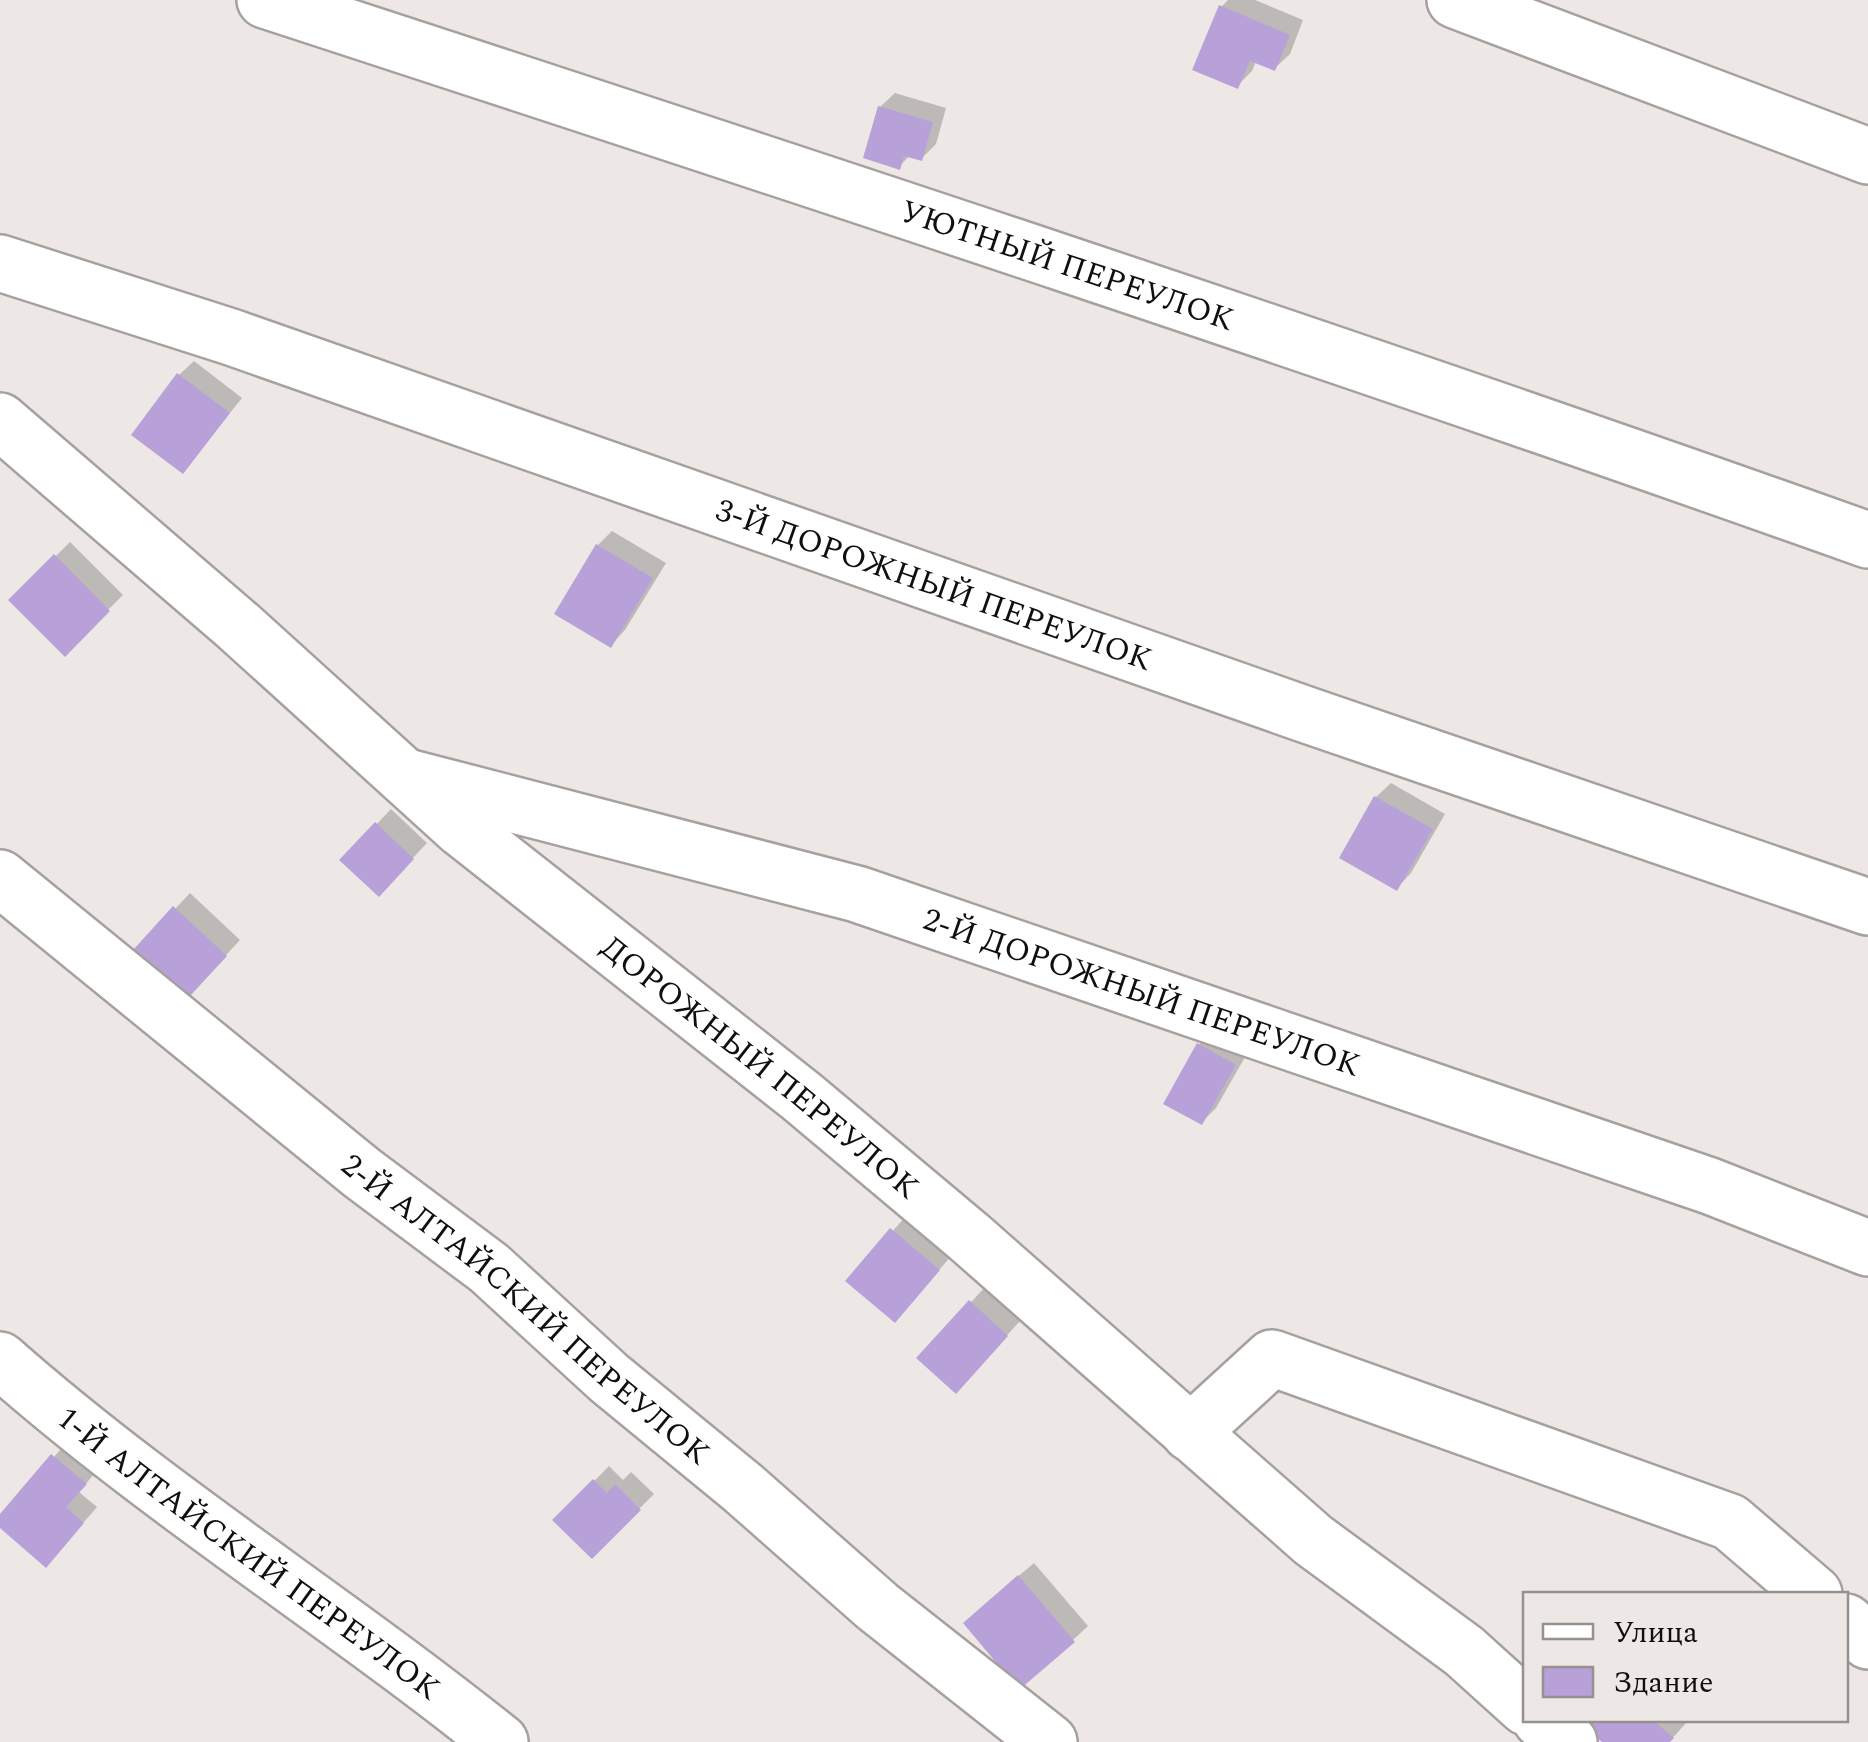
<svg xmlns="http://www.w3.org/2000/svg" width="1868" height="1742" font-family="Spectral,serif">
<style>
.shadow{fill:#0003}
.building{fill:#b8a1d9}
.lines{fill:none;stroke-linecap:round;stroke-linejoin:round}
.minor-casing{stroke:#a6a19e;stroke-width:60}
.minor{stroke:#fff;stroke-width:55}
.labels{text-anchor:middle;stroke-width:10;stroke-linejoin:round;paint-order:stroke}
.street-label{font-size:32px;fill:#100f0e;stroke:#ede8e5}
</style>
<rect width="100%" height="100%" fill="#ede8e5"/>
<g class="shadow">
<path d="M1228,0H1255L1303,20L1290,54L1275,68L1256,61L1252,71L1237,86L1221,7Z"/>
<path d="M895,93L946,108L936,144L921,159L910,155L899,167L880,107Z"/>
<path d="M194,361L242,398L183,471L179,375Z"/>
<path d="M612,531L666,563L625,630L611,645L598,545Z"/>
<path d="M70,542L123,595L65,653L12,600Z"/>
<path d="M1391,783L1445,814L1411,873L1397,888L1376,797Z"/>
<path d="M391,809L427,843L393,879L343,860Z"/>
<path d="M190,893L240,940L192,992L127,960Z"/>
<path d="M1213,1030L1249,1050L1216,1108L1202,1122L1199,1045Z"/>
<path d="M907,1215L953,1254L909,1305L849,1280Z"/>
<path d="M985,1287L1021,1320L970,1376L920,1358Z"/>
<path d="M68,1441L99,1468L79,1492L97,1507L60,1550L0,1525V1518Z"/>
<path d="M609,1466L623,1480L631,1472L654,1494L592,1556L556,1520Z"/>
<path d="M1034,1563L1088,1626L1073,1640L980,1609Z"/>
<path d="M1580,1720H1684L1687,1722L1669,1742H1605Z"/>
</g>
<g class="building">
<path d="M1219,5L1290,35L1275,71L1250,61L1238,89L1192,70Z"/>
<path d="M878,106L933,122L922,161L904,156L900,170L863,158Z"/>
<path d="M177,373L230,413L183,474L131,435Z"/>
<path d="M596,544L653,578L611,648L554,614Z"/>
<path d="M54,554L110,611L65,657L8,600Z"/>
<path d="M1374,796L1433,829L1397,891L1339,858Z"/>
<path d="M375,822L414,859L379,897L339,860Z"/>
<path d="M173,906L227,956L177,1010L124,960Z"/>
<path d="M1197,1043L1236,1065L1202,1125L1163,1104Z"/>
<path d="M890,1228L940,1270L895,1323L845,1281Z"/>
<path d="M969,1300L1008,1336L956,1394L916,1358Z"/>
<path d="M51,1454L87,1484L66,1507L84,1523L46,1568L0,1528V1514Z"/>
<path d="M593,1479L607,1493L615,1484L641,1510L592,1559L552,1520Z"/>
<path d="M1018,1575L1075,1642L1019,1690L963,1623Z"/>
<path d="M1576,1720H1653L1674,1738L1670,1742H1602Z"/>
</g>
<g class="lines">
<defs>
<g id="minor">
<path id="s1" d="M265,0C801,175 1337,351 1868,540"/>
<path d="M1455,0L1868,156"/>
<path id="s2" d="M0,263L231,337L1307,715L1868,907"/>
<path id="s3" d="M0,421L238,626L462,829L801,1096L969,1237L1313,1540L1464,1651L1526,1707"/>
<path id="s4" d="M411,778L857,894L1710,1186L1868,1248"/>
<path id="s5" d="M0,878L362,1173L489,1268L609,1378L743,1488L878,1607L1049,1742"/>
<path id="s6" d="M0,1360C157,1499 337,1611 500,1742"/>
<path d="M1190,1433L1272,1358L1730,1522L1814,1594"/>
<path d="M1846,1622L1868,1641"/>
<path d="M1541,1720L1569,1742"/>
</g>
</defs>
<use href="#minor" class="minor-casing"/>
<use href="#minor" class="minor"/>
</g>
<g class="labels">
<g class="street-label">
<text dy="11" stroke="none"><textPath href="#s1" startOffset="845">УЮТНЫЙ ПЕРЕУЛОК</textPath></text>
<text dy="11" stroke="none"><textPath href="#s2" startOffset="988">3-Й ДОРОЖНЫЙ ПЕРЕУЛОК</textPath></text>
<text dy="11" stroke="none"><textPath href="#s4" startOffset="762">2-Й ДОРОЖНЫЙ ПЕРЕУЛОК</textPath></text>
<text dy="11" stroke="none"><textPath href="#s3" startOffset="998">ДОРОЖНЫЙ ПЕРЕУЛОК</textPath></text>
<text dy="11" stroke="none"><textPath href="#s5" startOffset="680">2-Й АЛТАЙСКИЙ ПЕРЕУЛОК</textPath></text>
<text dy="11" stroke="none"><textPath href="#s6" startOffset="315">1-Й АЛТАЙСКИЙ ПЕРЕУЛОК</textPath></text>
</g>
</g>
<rect x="1523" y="1592" width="325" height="130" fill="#ede8e5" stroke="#95918f" stroke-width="2.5"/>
<rect x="1543" y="1624" width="50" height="15" fill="#ffffff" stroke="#95918f" stroke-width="2.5"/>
<text x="1613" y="1642" font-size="30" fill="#100f0e">Улица</text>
<rect x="1543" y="1667" width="50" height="30" fill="#b8a1d9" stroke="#95918f" stroke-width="2.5"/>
<text x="1613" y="1692" font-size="30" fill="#100f0e">Здание</text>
</svg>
